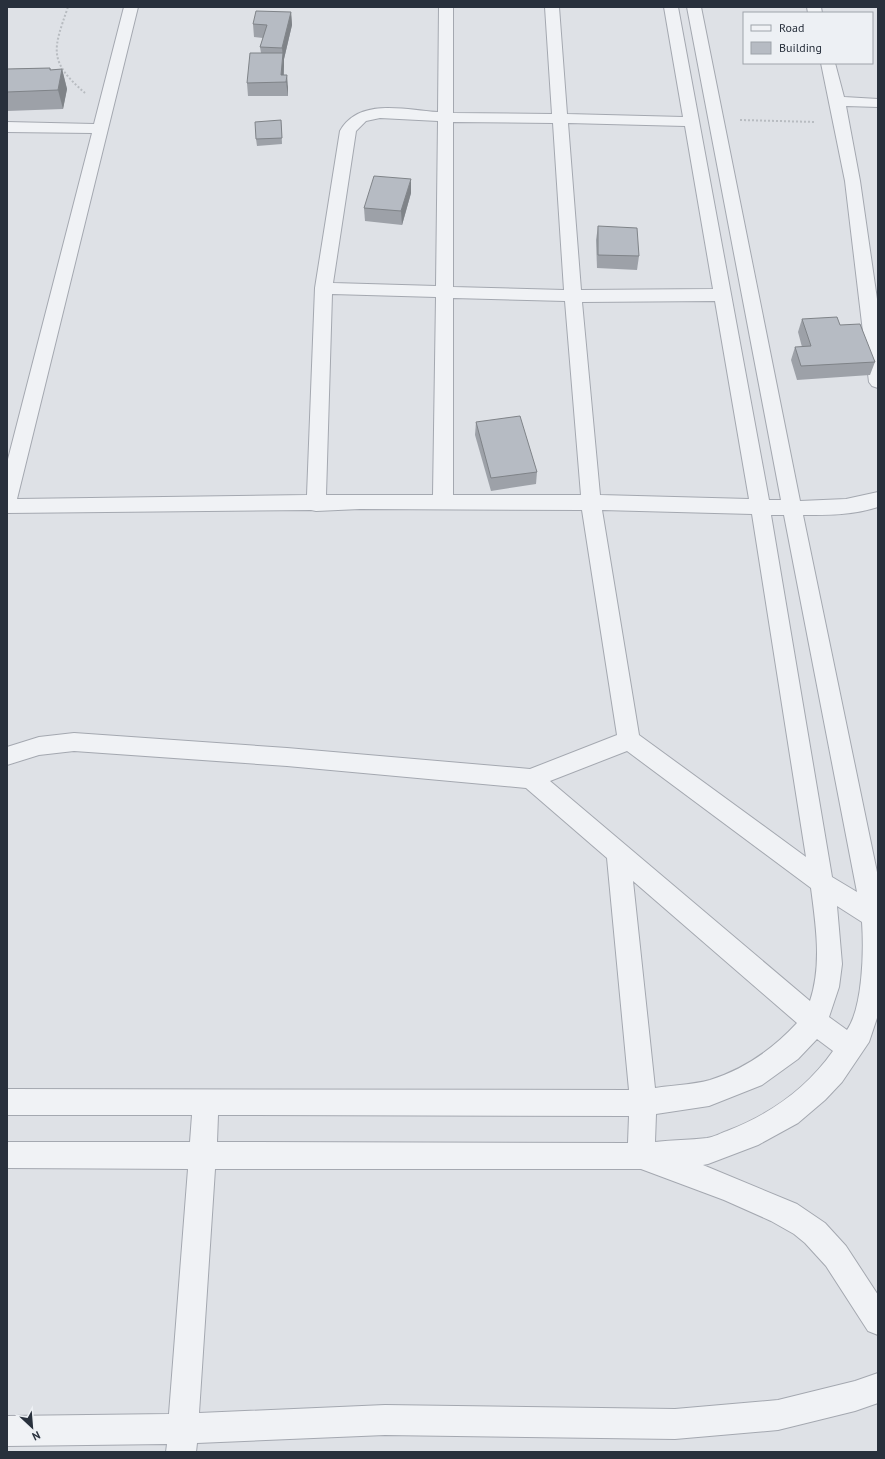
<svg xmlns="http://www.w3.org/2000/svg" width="885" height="1459" font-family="'PT Sans',sans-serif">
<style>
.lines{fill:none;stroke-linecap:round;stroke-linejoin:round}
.street-casing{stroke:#a4a8b0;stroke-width:2}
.path{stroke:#b8bcc1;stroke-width:2;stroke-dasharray:2 2;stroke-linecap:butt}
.street{fill:#f0f2f5;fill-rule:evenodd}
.wall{fill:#9da1a8}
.shaded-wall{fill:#7f8388}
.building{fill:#b6bbc3;stroke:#7f8388}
</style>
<rect width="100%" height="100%" fill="#dee1e6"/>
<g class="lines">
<defs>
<g id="street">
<path d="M124,7H138L17,499L307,495L315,288L340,131C359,97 406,110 438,112L439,7H453V113L552,114L545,7H559L567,114L683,117L664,7H678L769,500H781L687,7H701L800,501L846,499L878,492V507C854,515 829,515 803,515L878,877V1015L869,1042L842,1082L825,1100L798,1123L758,1145L708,1164L703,1165L797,1204L825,1223L846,1246L878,1295V1335L868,1331L826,1266L805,1243L794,1234L771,1221L724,1200L641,1169H215L199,1413L385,1405L675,1409L778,1400L855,1381L878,1373V1403L855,1411L778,1430L675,1439L385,1435L197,1443L196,1452H166L167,1444L7,1446V1416L169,1414L188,1169L7,1168V1142H190L192,1115H7V1089L629,1090L607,858L526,788L287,766L74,751L39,755L7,765V747L39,737L74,733L287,748L530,769L617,735L582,510L360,509L316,511L311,510L7,513V463L92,133L7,132V122L94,124ZM380,118L438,121L436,286L333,283L356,131L366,121ZM453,122L553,123L564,290L453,287ZM568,123L685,126L713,289L581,290ZM332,294L436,297L433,495H326ZM453,298L565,301L581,495H453ZM715,301L749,499L600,495L582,302ZM602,510L752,514L806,857L639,735ZM771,515H784L857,892L832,877ZM627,751L811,888C816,926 822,965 810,1001L550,781ZM633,881L797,1023C773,1049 745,1069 710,1080C692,1085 672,1085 655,1088ZM837,906L862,922C864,950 863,1007 847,1030L829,1017L839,987L842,964ZM817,1039L833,1051C807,1088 769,1115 727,1131C721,1133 714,1137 707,1138C690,1140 672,1140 655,1142L656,1114L709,1106L762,1085L798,1059ZM218,1115L629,1116L628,1143L217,1142Z"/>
<path d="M807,7H821L822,13H808Z"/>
<path d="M821,63H835L844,97L878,99V107L846,106L860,181L878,306V388L872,386L869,382L845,181Z"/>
</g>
</defs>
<use href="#street" class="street-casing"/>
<g class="path">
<path d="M68,7C53,50 48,61 85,93"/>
<path d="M740,120L815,122"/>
</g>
<use href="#street" class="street"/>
</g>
<g class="wall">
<path d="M291,12L292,25L284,59V75L288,88V96H248L247,83L261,53L260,47L263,38L254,37L253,24Z"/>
<path d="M50,68L51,70L62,69L67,89L63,109L7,111V69Z"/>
<path d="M281,120L282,144L257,146L256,139Z"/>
<path d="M411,193L402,225L365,221L364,208Z"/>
<path d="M598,226L639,256L637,270L597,268L596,240Z"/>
<path d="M802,319L840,325L875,362L870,375L797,380L791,360L795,347H802L798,332Z"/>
<path d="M476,422L537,472L536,484L491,491L475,435Z"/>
</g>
<g class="shaded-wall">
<path d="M291,12L292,25L284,59V66L283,82L281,75L283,57L282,48Z"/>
<path d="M62,69L67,89L63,109L58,90Z"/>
<path d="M287,75L288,88V96L286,82Z"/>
<path d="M411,179V193L402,225L401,211Z"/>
</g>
<g class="building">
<path d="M256,11L291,12L282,48L260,47L267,25L253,24Z"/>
<path d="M250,53H283L281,75H287L286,82L247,83Z"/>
<path d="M50,68V70L62,69L58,90L7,92V69Z"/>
<path d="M281,120L282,138L256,139L255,122Z"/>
<path d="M374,176L411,179L401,211L364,208Z"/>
<path d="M598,226L637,228L639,256L598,255Z"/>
<path d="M837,317L840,325L860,324L875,362L801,366L795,347L811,346L802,319Z"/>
<path d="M520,416L537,472L491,478L476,422Z"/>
</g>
<rect width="885" height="1459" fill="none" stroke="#28303c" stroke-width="16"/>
<rect x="743" y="12" width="130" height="52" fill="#edf0f4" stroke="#9ea3aa"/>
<rect x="751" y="25" width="20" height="6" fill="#f0f2f5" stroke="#9ea3aa"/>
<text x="779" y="32" font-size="12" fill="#28303c">Road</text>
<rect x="751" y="42" width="20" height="12" fill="#b6bbc3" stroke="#9ea3aa"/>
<text x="779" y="52" font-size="12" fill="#28303c">Building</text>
<g transform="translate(32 1427) rotate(154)" stroke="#edf0f4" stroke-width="3" paint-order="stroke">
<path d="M0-3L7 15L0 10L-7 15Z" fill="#28303c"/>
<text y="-6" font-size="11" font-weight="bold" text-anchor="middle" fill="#28303c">N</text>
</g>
</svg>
